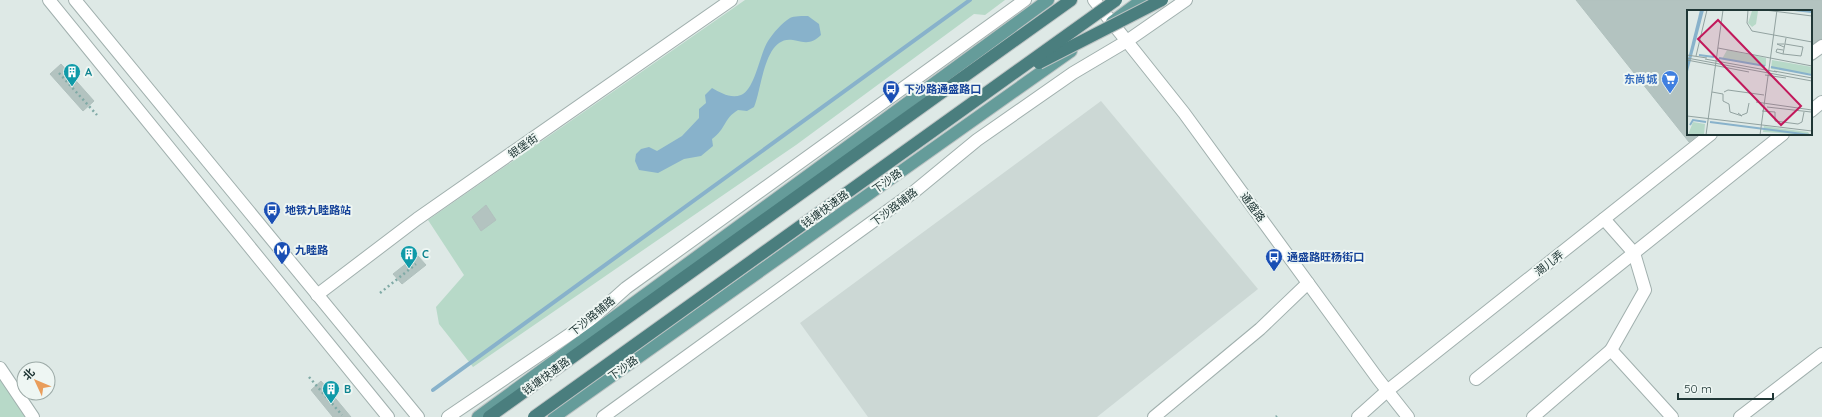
<svg xmlns="http://www.w3.org/2000/svg" width="1822" height="417" font-family="Quicksand,'Noto Sans SC',sans-serif">
<style>
.built{fill:#ccd8d5}
.green{fill:#b7d9c8}
.water{fill:#88b2cb}
.lines{fill:none;stroke-linecap:round;stroke-linejoin:round}
.stream{stroke:#88b2cb;stroke-width:4}
.building{fill:#b3c3c0;stroke:#b1c1be}
.minor-casing{stroke:#a1b0ae;stroke-width:14}
.tertiary-casing{stroke:#a1b0ae;stroke-width:14}
.primary-casing{stroke:#bcc3c3;stroke-width:14}
.trunk-casing{stroke:#bcc3c3;stroke-width:14}
.path{stroke:#80aaa6;stroke-width:2.5;stroke-dasharray:2 3;stroke-linecap:butt}
.minor{stroke:#fff;stroke-width:12}
.tertiary{stroke:#fff;stroke-width:12}
.primary{stroke:#659c9a;stroke-width:12}
.trunk{stroke:#4a7e7e;stroke-width:12}
.trunk-bridge-casing{stroke:#bcc3c3;stroke-width:14;stroke-linecap:butt}
.trunk-bridge{stroke:#4a7e7e;stroke-width:12}
.labels{text-anchor:middle;stroke-width:4;stroke-linejoin:round;paint-order:stroke}
.culture-label{font-size:11px;font-weight:bold;fill:#0d838f;stroke:#eef6f3;text-anchor:start}
.shop-label{font-size:11px;font-weight:bold;fill:#366cbe;stroke:#eef6f3;text-anchor:end}
.transit-label{font-size:11px;font-weight:bold;fill:#164399;stroke:#eef6f3;text-anchor:start}
.street-label{font-size:11px;fill:#203736;stroke:#eef6f3}
.inset-river{fill:none;stroke:#88b2cb;stroke-width:2}
.inset-road{fill:none;stroke:#92a2a0;stroke-width:1}
.view{fill:#c2185b;fill-opacity:0.15;stroke:#c2185b;stroke-width:2}
.inset-edge{fill:none;stroke:#203736;stroke-width:2}
</style>
<rect width="100%" height="100%" fill="#dee9e6"/>
<path class="built" d="M1101,101L1258,289L1097,417H868L800,323Z"/>
<g class="green">
<path d="M745,0H1005L985,15L974,14L796,145L473,367L439,324L436,307L464,275L428,220Z"/>
<path d="M0,379L26,417H0Z"/>
</g>
<path class="water" d="M808,16L819,24L821,35C812,44 806,43 793,40C764,35 762,89 754,107L747,111L738,110C723,119 727,128 712,139L713,146L701,156L684,159L658,173L639,170L635,161L636,154L641,149L649,147L657,151L682,136L699,118V109L706,103L705,95L712,88C721,93 731,99 741,95C755,90 760,53 768,41C774,32 781,24 790,18C794,16 803,16 808,16Z"/>
<g class="lines">
<path class="stream" d="M433,390L970,0"/>
</g>
<g class="building">
<path d="M1576,0H1822V39L1811,45V11H1688V134H1699L1689,142Z"/>
<path d="M61,64L94,101L83,111L50,74Z"/>
<path d="M486,205L496,220L481,231L472,217Z"/>
<path d="M417,255L426,265L402,284L393,274Z"/>
<path d="M321,381L351,417H333L311,390Z"/>
</g>
<g class="lines">
<defs>
<g id="minor">
<path d="M1811,54L1822,46"/>
<path d="M1811,111L1822,102"/>
<path d="M1604,219L1634,253L1645,290L1611,350"/>
<path d="M317,295L417,219L731,0"/>
<path d="M0,368L33,417"/>
<path d="M1476,379L1783,134"/>
<path d="M448,417L588,322L626,288L1025,0"/>
<path d="M603,417L915,191L977,140L1073,73L1127,41L1186,0"/>
<path d="M1154,417L1260,329L1308,283"/>
<path d="M1358,417L1387,391L1711,134"/>
<path d="M1533,417L1611,350L1672,417"/>
<path d="M1740,417L1822,354"/>
</g>
<g id="tertiary">
<path d="M49,0L388,417"/>
<path d="M75,0L418,417"/>
<path d="M1094,0L1184,113L1378,379L1408,417"/>
</g>
<g id="primary">
<path d="M1112,22L1142,0"/>
<path d="M478,417L1048,0"/>
<path d="M554,417L1071,51"/>
</g>
<path id="trunk" d="M489,417L1071,0"/>
</defs>
<use href="#minor" class="minor-casing"/>
<use href="#tertiary" class="tertiary-casing"/>
<use href="#primary" class="primary-casing"/>
<use href="#trunk" class="trunk-casing"/>
<g class="path">
<path d="M59,73L97,115"/>
<path d="M380,293L416,264"/>
<path d="M309,377L342,415"/>
<path d="M1276,417L1277,416"/>
</g>
<use href="#minor" class="minor"/>
<use href="#tertiary" class="tertiary"/>
<use href="#primary" class="primary"/>
<use href="#trunk" class="trunk"/>
<defs>
<g id="trunk-bridge">
<path d="M1039,63L1162,0"/>
<path d="M534,417L1116,0"/>
</g>
</defs>
<use href="#trunk-bridge" class="trunk-bridge-casing"/>
<use href="#trunk-bridge" class="trunk-bridge"/>
</g>
<defs>
<symbol id="building-pin" viewBox="-11 -11 22 30"><path d="M0 17L-7.5 6A9.5 9.5 0 1 1 7.5 6Z" fill="#0f9aa8" stroke="#eef6f3"/><path d="M-4-6H4V6H1V3H-1V6H-4ZM-2.5-4.3h1.7v1.8h-1.7ZM.8-4.3h1.7v1.8H.8ZM-2.5-1h1.7V.8h-1.7ZM.8-1h1.7V.8H.8Z" fill="#fff"/></symbol>
<symbol id="supermarket-pin" viewBox="-11 -11 22 30"><path d="M0 17L-7.5 6A9.5 9.5 0 1 1 7.5 6Z" fill="#3f7fe0" stroke="#eef6f3"/><path d="M-6-5.5h2.5l.6 2H6L4.5 2H-2.5L-4.4-4H-6ZM-1.5 3.2a1.3 1.3 0 1 0 .1 0ZM3 3.2a1.3 1.3 0 1 0 .1 0Z" fill="#fff"/></symbol>
<symbol id="bus-pin" viewBox="-11 -11 22 30"><path d="M0 17L-7.5 6A9.5 9.5 0 1 1 7.5 6Z" fill="#1a4fb4" stroke="#eef6f3"/><path d="M-5-6H5V4H4V6H2V4H-2V6H-4V4H-5ZM-3.5-4V0h7V-4ZM-3.5 1.2v1.5H-2V1.2ZM2 1.2v1.5H3.5V1.2Z" fill="#fff"/></symbol>
<symbol id="metro-pin" viewBox="-11 -11 22 30"><path d="M0 17L-7.5 6A9.5 9.5 0 1 1 7.5 6Z" fill="#1a4fb4" stroke="#eef6f3"/><path d="M-5.5 5V-5H-3L0 0L3-5H5.5V5H3V-.5L0 4L-3-.5V5Z" fill="#fff"/></symbol>
</defs>
<g fill-rule="evenodd">
<use href="#building-pin" x="62" y="62" width="20" height="27"/>
<use href="#supermarket-pin" x="1660" y="69" width="20" height="27"/>
<use href="#bus-pin" x="881" y="79" width="20" height="27"/>
<use href="#bus-pin" x="262" y="200" width="20" height="27"/>
<use href="#metro-pin" x="272" y="240" width="20" height="27"/>
<use href="#building-pin" x="399" y="244" width="20" height="27"/>
<use href="#bus-pin" x="1264" y="247" width="20" height="27"/>
<use href="#building-pin" x="321" y="379" width="20" height="27"/>
</g>
<g class="labels">
<g class="culture-label">
<text x="85" y="76">A</text>
<text x="422" y="258">C</text>
<text x="344" y="393">B</text>
</g>
<g class="shop-label">
<text x="1657" y="83">东尚城</text>
</g>
<g class="transit-label">
<text x="904" y="93">下沙路通盛路口</text>
<text x="285" y="214">地铁九睦路站</text>
<text x="295" y="254">九睦路</text>
<text x="1287" y="261">通盛路旺杨街口</text>
</g>
<g class="street-label">
<text transform="translate(523 146) rotate(-35)" y="4">银堡街</text>
<text transform="translate(887 181) rotate(-35)" y="4">下沙路</text>
<text transform="translate(894 207) rotate(-37)" y="4">下沙路辅路</text>
<text transform="translate(1253 207) rotate(54)" y="4">通盛路</text>
<text transform="translate(825 209) rotate(-36)" y="4">钱塘快速路</text>
<text transform="translate(1549 263) rotate(-38)" y="4">潮儿弄</text>
<text transform="translate(592 316) rotate(-39)" y="4">下沙路辅路</text>
<text transform="translate(623 368) rotate(-35)" y="4">下沙路</text>
<text transform="translate(546 376) rotate(-36)" y="4">钱塘快速路</text>
</g>
</g>
<g transform="translate(1687 10)">
<rect width="125" height="125" fill="#dee9e6"/>
<path d="M65,1H71L69,14L65,17L61,13ZM40,40L79,48V56L35,49ZM85,50L125,57V64L84,59ZM6,112L18,114L17,125H1ZM77,116L121,122L123,125L76,122Z" fill="#b7d9c8"/>
<path d="M13,0H17L0,65V53Z" fill="#88b2cb"/>
<path class="inset-river" d="M107,0L125,2M12,45L27,47M32,48L78,56M84,57L125,65M23,112L123,125M3,115L6,110L19,112"/>
<path class="inset-road" d="M61,0L60,13L65,21L125,32M78,0L125,6M98,34L116,37L114,46L96,44L99,28M97,37L90,34H97M31,38L125,56M96,40L90,39L89,42L96,44M0,45L20,48M9,46L20,0M0,48L125,71M18,49L90,62M0,50L62,62M87,61L125,68M78,65L99,68M25,82L36,84V91L42,94L43,102L55,106L51,103M37,82L41,80L77,85M69,92L125,100M80,97L124,102M75,101L88,102V111L111,114L115,112L117,102M55,105L60,103L62,93M0,106L125,121M19,125L36,0M73,125L90,0"/>
<path class="view" d="M31,10L114,96L94,115L11,29Z"/>
<rect width="125" height="125" class="inset-edge"/>
</g>
<g transform="translate(36 381) rotate(314)"><circle r="19" fill="#eef6f3" stroke="#9caaa7"/>
<path d="M0-3L7 15L0 10L-7 15Z" fill="#e99d5b"/>
<text y="-6" font-size="11" font-weight="bold" text-anchor="middle" fill="#203736">北</text>
</g>
<path d="M1678 393v6h95v-6" fill="none" stroke="#203736" stroke-width="2"/>
<text x="1684" y="393" font-size="12" fill="#203736" stroke="#eef6f3" stroke-width="3" paint-order="stroke">50 m</text>
</svg>
